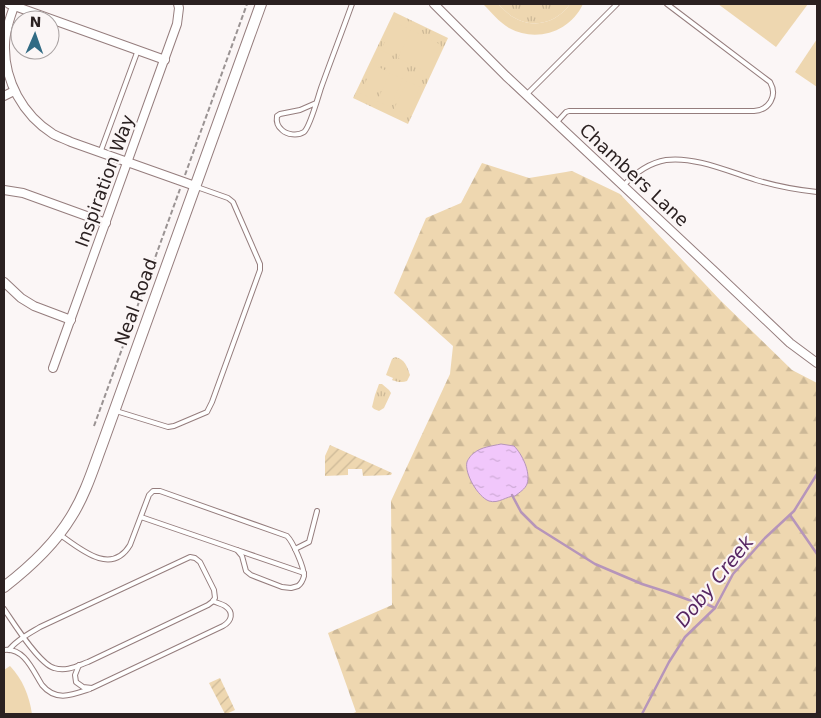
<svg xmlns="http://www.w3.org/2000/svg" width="821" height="718" font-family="'DejaVu Sans',sans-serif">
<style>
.grass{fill:url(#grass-tufts)}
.forest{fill:url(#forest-firs)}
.garden{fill:url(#garden-furrows)}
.pitch{fill:#eed7b0}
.water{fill:url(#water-ripples);stroke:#b695ba}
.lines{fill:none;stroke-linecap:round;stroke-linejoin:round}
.stream{stroke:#b695ba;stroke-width:2.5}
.service-casing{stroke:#957d7d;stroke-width:6}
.minor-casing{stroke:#957d7d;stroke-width:10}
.tertiary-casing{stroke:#957d7d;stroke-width:12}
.path{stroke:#9a9393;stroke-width:2;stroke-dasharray:5 2.5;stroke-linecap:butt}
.service{stroke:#fff;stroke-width:4}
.minor{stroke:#fff;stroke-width:8}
.tertiary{stroke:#fff;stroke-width:10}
.labels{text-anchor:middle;stroke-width:4.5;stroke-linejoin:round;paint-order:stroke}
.street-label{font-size:18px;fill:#2b2121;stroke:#fbf6f6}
.water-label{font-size:19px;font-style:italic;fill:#572663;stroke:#fbf6f6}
</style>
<defs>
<pattern id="grass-tufts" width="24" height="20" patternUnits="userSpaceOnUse" patternTransform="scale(1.25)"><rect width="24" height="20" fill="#eed7b0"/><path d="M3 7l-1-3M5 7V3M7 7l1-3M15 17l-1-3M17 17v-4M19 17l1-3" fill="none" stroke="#ccb897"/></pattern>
<pattern id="forest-firs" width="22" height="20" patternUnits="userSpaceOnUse" patternTransform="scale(1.25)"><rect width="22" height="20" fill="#eed7b0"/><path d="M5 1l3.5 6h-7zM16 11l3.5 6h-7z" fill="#ccb897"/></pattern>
<pattern id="garden-furrows" width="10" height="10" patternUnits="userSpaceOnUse" patternTransform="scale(1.25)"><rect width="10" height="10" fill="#eed7b0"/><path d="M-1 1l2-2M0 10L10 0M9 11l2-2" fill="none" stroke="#ccb897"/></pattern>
<pattern id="water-ripples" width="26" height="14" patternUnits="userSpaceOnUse" patternTransform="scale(1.25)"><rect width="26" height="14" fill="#f1c7fb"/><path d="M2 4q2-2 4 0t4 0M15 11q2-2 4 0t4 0" fill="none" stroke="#cfabd7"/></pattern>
</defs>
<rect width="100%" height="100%" fill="#fbf6f6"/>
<g class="grass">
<path d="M498,4H570C558,22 533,30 513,17C508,14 503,9 498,4Z"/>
<path d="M394,12L448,38L408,124L353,98Z"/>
<path d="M395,357C405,359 407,366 410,375L407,381C402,383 397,382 392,380L393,378L386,375L392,359Z"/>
<path d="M379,384H382L389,390L391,393L384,408L379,411L374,409L372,407L375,395Z"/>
</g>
<path class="forest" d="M482,163L529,178L572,171L620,194L721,301L792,370L817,383V714H351L356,712L328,633L392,605L391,501L450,374L453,346L394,293L426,218L461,203Z"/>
<g class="garden">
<path d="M330,445L392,473L391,475L363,476L362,469H348V475L325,476V456Z"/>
<path d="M220,678L235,710L226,714H225L209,683Z"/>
</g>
<g class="pitch">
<path d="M483,4H498C503,9 508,14 513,17C533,30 558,22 570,4H583C570,32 536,43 509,28C499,22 491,12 483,4Z"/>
<path d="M718,4H808L776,47Z"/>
<path d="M394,22L407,28L393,56L381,50Z"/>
<path d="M411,30L424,36L410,64L398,58Z"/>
<path d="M428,38L441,45L427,72L414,66Z"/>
<path d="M817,39V87L795,72Z"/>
<path d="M374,65L387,71L373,99L360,93Z"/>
<path d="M390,73L403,79L390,107L377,101Z"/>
<path d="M407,81L420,87L407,115L394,109Z"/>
<path d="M10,666C23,680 29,695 32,714H4V670Z"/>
</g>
<path class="water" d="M501,444L514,446C522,454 531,472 527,484C525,489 520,492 515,496C506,496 499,504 489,501C478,497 464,473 467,462C468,459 472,454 474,453C481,447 492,446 501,444Z"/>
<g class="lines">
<g class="stream">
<path d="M512,495L521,512L536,527L595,564L642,584L667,592L689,600L702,602L715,608"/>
<path d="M790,515L817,554"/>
<path d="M642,714L669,662L685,637L715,608L733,574L765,538L794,511L817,474"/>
<path d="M816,714L817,712"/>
</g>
<defs>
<g id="service">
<path d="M527,94L617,4"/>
<path d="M316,103L300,110L280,114L277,116C276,122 277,126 282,130C287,135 298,136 304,132C310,127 318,97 321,88C331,60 342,32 352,4"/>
<path d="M556,123L566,112L569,111H754C769,110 778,96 770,82L667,4"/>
<path d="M100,153L138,50"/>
<path d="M623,186C635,173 648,163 666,160C694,156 730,172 756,180C776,186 797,190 817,192"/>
<path d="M116,411L168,427L174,426L207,412L212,402L260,270V264L233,202L228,198L197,187"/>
<path d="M59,534C79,548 111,577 130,545L149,495L153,491H160L287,536C293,542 304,567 304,576C303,580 302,583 298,586L291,588L282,587L251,575L246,571L242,556L237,550L141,517"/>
<path d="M295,549L309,542L317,511"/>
<path d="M237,550L304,573"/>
<path d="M4,609C13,622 39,664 54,668C66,672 77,666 88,662L208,605L212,602L215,598L214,590L200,562L195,558L190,557L40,627C30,633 16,640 9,650"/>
<path d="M4,650C24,647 33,671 42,685C56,702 72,695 90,689"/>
<path d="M79,665L75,675L76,682L83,687L92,688L223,626C232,621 234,612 225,606C222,604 217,603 213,601"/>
</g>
<g id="minor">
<path d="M9,4L165,60"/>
<path d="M15,4C10,17 5,31 5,45C4,81 23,115 53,134C58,137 65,139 71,142L195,186"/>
<path d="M434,4L506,76L714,271L790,343L817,363"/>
<path d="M4,96L14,91"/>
<path d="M4,190L23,193L106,223"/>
<path d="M4,282L21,298L34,306L71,320"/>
<path d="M53,368L177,24L179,8L178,4"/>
</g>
<path id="tertiary" d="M4,587C30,567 54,545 71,517C85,495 93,469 102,445L261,4"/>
</defs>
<use href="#service" class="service-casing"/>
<use href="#minor" class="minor-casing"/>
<use href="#tertiary" class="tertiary-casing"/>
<g class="path">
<path d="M185,175L247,4"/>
<path d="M94,426L180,189"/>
</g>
<use href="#service" class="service"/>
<use href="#minor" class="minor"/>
<use href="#tertiary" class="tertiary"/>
</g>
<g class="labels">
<g class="street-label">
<text transform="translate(634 175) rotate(43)" y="6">Chambers Lane</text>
<text transform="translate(105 181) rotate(-70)" y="6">Inspiration Way</text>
<text transform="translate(136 302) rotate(-70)" y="6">Neal Road</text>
</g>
<g class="water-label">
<text transform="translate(714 581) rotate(-51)" y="7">Doby Creek</text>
</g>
</g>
<rect width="821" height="718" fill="none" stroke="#2b2121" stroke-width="10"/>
<g transform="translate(35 35) rotate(2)"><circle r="24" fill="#fbf6f6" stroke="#a8a1a1"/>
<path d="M0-4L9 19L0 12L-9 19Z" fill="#316b84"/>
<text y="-8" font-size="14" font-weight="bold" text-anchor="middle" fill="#2b2121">N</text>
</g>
</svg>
